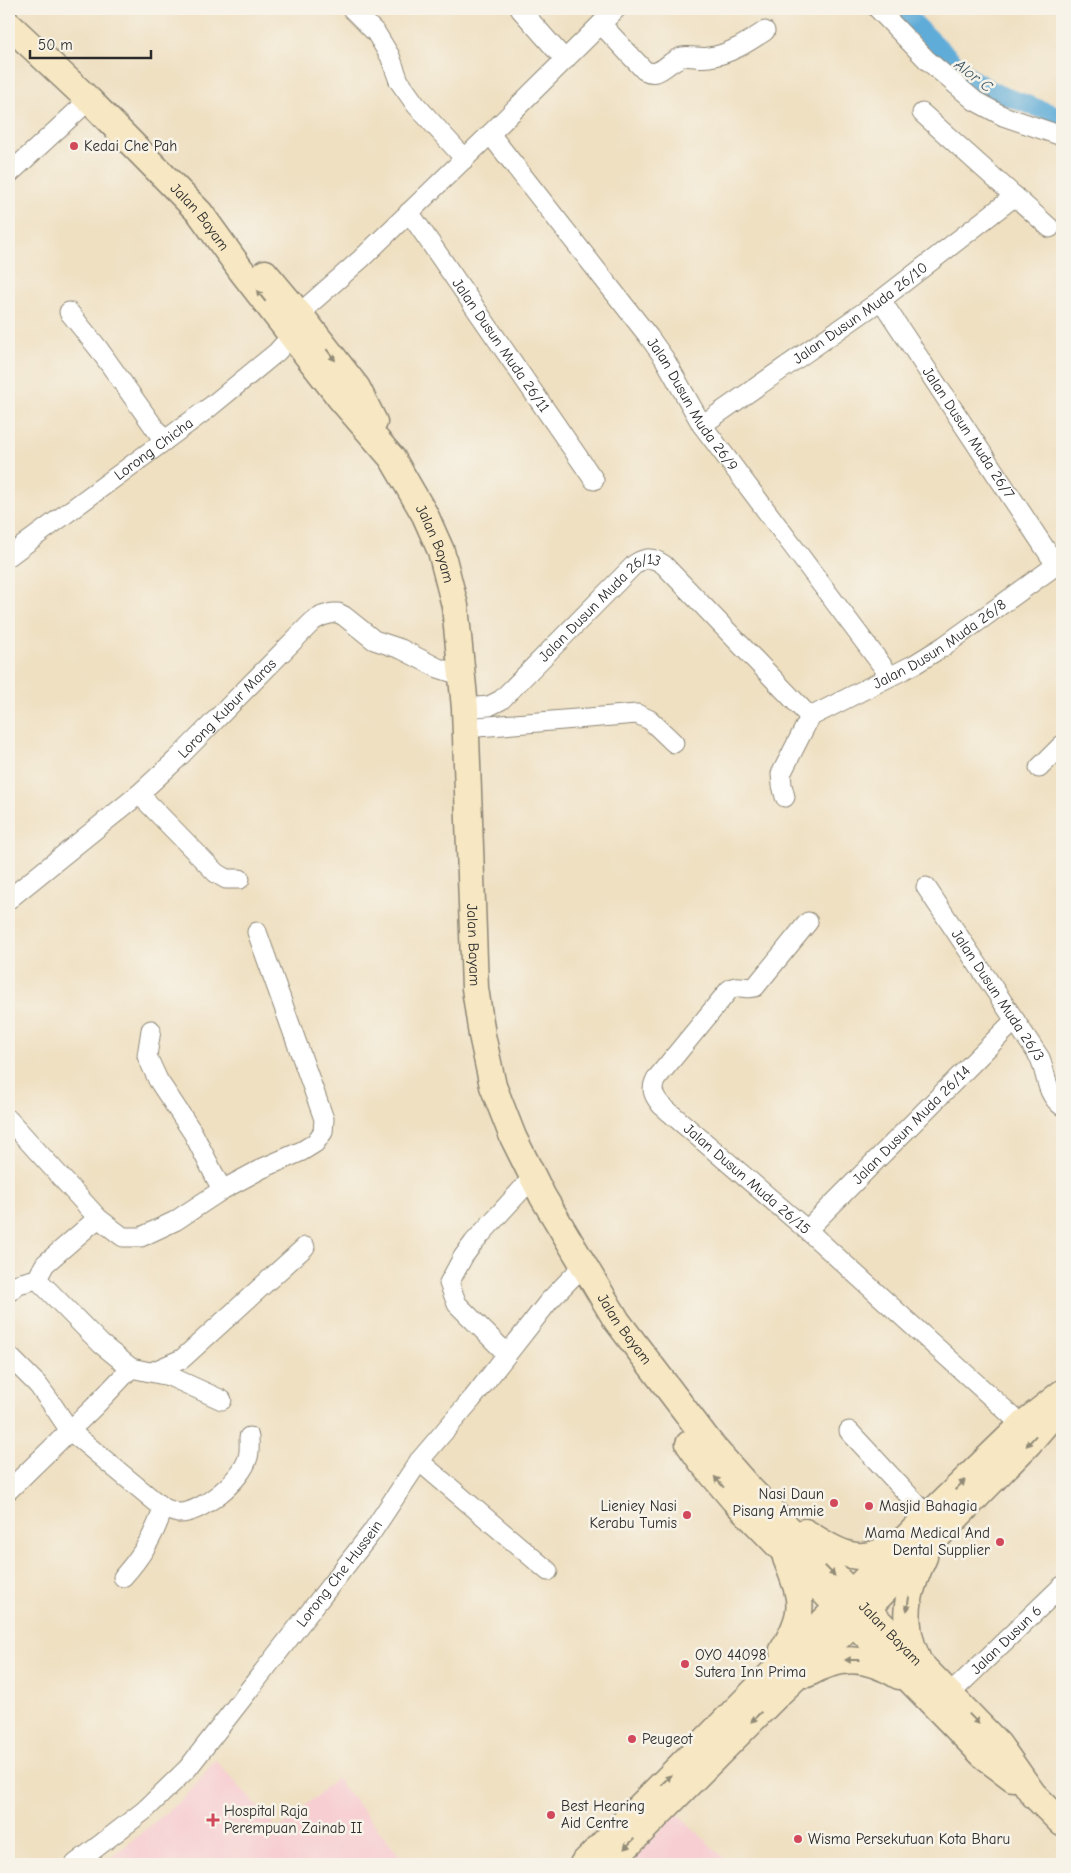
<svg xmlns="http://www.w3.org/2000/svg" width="1071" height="1873" font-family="'Comic Neue',sans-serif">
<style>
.built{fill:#f7cfd3}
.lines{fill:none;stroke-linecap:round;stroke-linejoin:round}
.canal{stroke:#5eacd8;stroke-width:18}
.minor-casing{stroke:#8d8676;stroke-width:21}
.secondary-casing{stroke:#8d8676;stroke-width:29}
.minor{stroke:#fff;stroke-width:19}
.secondary{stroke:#f7e8c3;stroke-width:26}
.oneway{fill:#918a77}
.poi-dot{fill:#d1495b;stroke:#f7f3e8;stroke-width:2}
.labels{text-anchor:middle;stroke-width:5;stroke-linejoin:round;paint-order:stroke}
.poi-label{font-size:15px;fill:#2b2b2b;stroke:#f7f3e8;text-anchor:start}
.street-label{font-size:15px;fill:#2b2b2b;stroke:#f7f3e8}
.water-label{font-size:16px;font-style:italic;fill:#3d5868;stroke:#f7f3e8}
</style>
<rect width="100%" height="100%" fill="#f7f3e8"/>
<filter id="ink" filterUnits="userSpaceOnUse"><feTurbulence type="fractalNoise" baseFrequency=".02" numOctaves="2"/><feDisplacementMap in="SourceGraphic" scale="10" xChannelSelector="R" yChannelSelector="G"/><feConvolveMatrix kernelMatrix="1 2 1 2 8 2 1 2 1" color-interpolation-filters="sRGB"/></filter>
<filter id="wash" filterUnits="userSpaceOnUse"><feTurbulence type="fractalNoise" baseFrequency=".0096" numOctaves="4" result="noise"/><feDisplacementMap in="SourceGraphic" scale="20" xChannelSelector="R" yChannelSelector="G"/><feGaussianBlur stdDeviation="1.12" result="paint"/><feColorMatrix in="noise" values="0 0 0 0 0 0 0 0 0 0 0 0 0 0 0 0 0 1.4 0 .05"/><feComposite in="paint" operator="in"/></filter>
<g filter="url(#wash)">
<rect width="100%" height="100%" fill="#efe0c2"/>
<g class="built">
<path d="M215,1760L279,1830L336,1778L407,1864H104L187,1795Z"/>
<path d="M677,1813L730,1864H629Z"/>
</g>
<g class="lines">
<path class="canal" d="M900,9L971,78L999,94L1062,117"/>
</g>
</g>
<g filter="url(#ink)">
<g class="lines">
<defs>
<g id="minor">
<path d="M352,9L376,33L390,56L399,81L416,105L465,159"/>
<path d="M520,9L565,60"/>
<path d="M878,9L927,60L975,101L1003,116L1062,136"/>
<path d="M601,24L644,70C660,79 667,61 682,57C690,55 700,59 709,57C730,54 747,43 765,31"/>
<path d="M922,113L1050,228"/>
<path id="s1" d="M490,134L649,337L664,358L702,425L890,676"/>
<path d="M9,174L89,100"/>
<path id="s2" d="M409,212L594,480"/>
<path id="s3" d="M881,300L1056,565"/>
<path d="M69,312L98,348L164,441"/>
<path id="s4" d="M702,425L881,300L1015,196"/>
<path id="s5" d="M9,556L210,407L277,352L285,343L310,304L361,259L490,134L616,9"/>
<path id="s6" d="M465,708L489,706L501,700L635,564C646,557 653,557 664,565L810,717"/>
<path id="s7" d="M810,717L915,664L944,646L1062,561"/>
<path d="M465,728L637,714L650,720L674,743"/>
<path d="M1039,768L1062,745"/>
<path d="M139,794L216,873L226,879H240"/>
<path d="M785,797L782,785L781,774L810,717"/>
<path id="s8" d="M926,887L1040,1058C1047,1076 1046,1094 1062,1106"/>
<path id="s9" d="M9,899L139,794L178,758L313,621L322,616L333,613H338L344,616L374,640L401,649L438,668L463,676"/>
<path id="s10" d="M808,922L755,987C745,990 737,983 729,990L656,1079C650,1090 654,1096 661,1105L807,1230L1022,1425"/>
<path d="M151,1030L147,1056L158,1080L193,1133L222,1190"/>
<path d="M9,1120L98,1218L123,1237H141L175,1221L222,1190L263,1168L302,1151L315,1143L323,1132L324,1119L257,932"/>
<path id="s11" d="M807,1230L1015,1020"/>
<path d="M37,1279L101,1344L131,1368"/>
<path d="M9,1292L18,1284L37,1279L45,1264L98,1218"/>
<path d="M507,1354L457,1304L449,1283L463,1257L474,1242L533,1177"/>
<path d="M9,1356L38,1385L52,1404L70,1431L163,1508C168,1509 174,1512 178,1513C201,1514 243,1479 248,1457C250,1451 249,1443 249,1437"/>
<path d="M152,1372L182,1359L305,1247"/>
<path d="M849,1431L928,1516"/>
<path d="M419,1461L548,1571"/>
<path d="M9,1490L95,1406L131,1368L169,1376L222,1400"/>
<path d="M123,1577C142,1556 155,1535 163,1508"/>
<path id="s12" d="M950,1694L1062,1586"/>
<path id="s13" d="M75,1864L145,1810L188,1768L372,1532L419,1461L472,1399L549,1301L584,1265"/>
</g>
<g id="secondary">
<path id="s14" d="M9,25L89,100L200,213L241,270L341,399L392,458L425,515L441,551L455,606L465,708L475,988L482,1035L493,1086L513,1137L543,1197L617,1321L712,1446L748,1487L998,1744L1033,1794L1062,1823"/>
<path d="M265,273L301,316L357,388L374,422"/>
<path d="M689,1444L701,1461L734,1500L986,1758L1013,1778"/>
<path d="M805,1532C836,1551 860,1569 894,1544"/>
<path d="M783,1650C807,1610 802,1600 786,1558"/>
<path d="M917,1658C900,1621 907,1593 924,1557"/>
<path d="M807,1674C841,1655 865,1656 899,1676"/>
<path d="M583,1864L917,1527L1022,1425L1062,1393"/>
<path d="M609,1864L778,1694L854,1622L1028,1444L1052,1416"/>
</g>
</defs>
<use href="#minor" class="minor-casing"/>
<use href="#secondary" class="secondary-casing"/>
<use href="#minor" class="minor"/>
<use href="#secondary" class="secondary"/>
</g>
<defs><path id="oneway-solid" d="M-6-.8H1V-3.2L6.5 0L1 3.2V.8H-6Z" transform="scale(1.25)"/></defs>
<g class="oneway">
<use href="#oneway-solid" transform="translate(261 296) rotate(-128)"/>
<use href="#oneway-solid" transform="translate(331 355) rotate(52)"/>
<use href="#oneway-solid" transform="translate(1031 1441) rotate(132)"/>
<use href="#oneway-solid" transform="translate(719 1482) rotate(-131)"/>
<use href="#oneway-solid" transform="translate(960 1485) rotate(-44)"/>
<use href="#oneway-solid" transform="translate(830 1571) rotate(46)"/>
<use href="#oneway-solid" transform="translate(908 1604) rotate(98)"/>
<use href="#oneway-solid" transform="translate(852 1660) rotate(180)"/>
<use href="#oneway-solid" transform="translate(756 1717) rotate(135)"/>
<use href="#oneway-solid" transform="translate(974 1719) rotate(46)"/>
<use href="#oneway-solid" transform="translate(666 1780) rotate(-45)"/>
<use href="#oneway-solid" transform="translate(629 1844) rotate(135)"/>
</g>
</g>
<g class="poi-dot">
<circle cx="74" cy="146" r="5"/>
<circle cx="834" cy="1503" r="5"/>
<circle cx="869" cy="1506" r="5"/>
<circle cx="687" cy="1515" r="5"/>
<circle cx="1000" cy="1542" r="5"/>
<circle cx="685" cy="1664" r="5"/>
<circle cx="632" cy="1739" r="5"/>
<circle cx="551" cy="1815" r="5"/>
<path d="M210.5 1812.5h5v5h5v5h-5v5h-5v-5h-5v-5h5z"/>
<circle cx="798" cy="1839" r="5"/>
</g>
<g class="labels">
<g class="poi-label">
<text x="84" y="151">Kedai Che Pah</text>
<text x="824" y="1499" text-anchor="end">Nasi Daun<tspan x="824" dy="17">Pisang Ammie</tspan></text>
<text x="677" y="1511" text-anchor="end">Lieniey Nasi<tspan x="677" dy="17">Kerabu Tumis</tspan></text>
<text x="879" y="1511">Masjid Bahagia</text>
<text x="990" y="1538" text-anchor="end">Mama Medical And<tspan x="990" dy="17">Dental Supplier</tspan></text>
<text x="695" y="1660">OYO 44098<tspan x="695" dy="17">Sutera Inn Prima</tspan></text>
<text x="642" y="1744">Peugeot</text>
<text x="561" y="1811">Best Hearing<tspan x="561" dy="17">Aid Centre</tspan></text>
<text x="224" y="1816">Hospital Raja<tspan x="224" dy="17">Perempuan Zainab II</tspan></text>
<text x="808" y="1844">Wisma Persekutuan Kota Bharu</text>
</g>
<g class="street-label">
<text dy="5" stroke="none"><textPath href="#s14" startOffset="271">Jalan Bayam</textPath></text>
<text dy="5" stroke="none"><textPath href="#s4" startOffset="194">Jalan Dusun Muda 26/10</textPath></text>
<text dy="5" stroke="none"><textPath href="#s2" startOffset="162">Jalan Dusun Muda 26/11</textPath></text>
<text dy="5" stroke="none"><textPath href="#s1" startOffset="338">Jalan Dusun Muda 26/9</textPath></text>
<text dy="5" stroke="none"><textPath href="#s3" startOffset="159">Jalan Dusun Muda 26/7</textPath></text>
<text dy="5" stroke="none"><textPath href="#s5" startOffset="180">Lorong Chicha</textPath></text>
<text dy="5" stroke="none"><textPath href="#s14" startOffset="676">Jalan Bayam</textPath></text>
<text dy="5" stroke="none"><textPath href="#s6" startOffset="175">Jalan Dusun Muda 26/13</textPath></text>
<text dy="5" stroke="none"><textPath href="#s7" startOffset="149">Jalan Dusun Muda 26/8</textPath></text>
<text dy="5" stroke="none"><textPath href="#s9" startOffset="290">Lorong Kubur Maras</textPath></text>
<text dy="5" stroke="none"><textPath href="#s14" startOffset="1081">Jalan Bayam</textPath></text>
<text dy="5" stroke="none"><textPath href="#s8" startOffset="130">Jalan Dusun Muda 26/3</textPath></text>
<text dy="5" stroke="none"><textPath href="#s11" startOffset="148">Jalan Dusun Muda 26/14</textPath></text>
<text dy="5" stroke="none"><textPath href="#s10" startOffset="368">Jalan Dusun Muda 26/15</textPath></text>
<text dy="5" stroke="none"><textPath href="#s14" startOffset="1501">Jalan Bayam</textPath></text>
<text dy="5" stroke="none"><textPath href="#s13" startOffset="395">Lorong Che Hussein</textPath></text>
<text dy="5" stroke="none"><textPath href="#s14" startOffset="1906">Jalan Bayam</textPath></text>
<text dy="5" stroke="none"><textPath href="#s12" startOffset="78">Jalan Dusun 6</textPath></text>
</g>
<g class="water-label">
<text transform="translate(974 75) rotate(38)" y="6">Alor C</text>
</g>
</g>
<rect width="1071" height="1873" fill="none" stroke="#f7f3e8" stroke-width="30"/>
<path d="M30 50v8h121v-8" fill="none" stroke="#2b2b2b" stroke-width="2.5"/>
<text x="38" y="50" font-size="15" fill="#2b2b2b" stroke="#f7f3e8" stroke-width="4" paint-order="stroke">50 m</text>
</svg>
